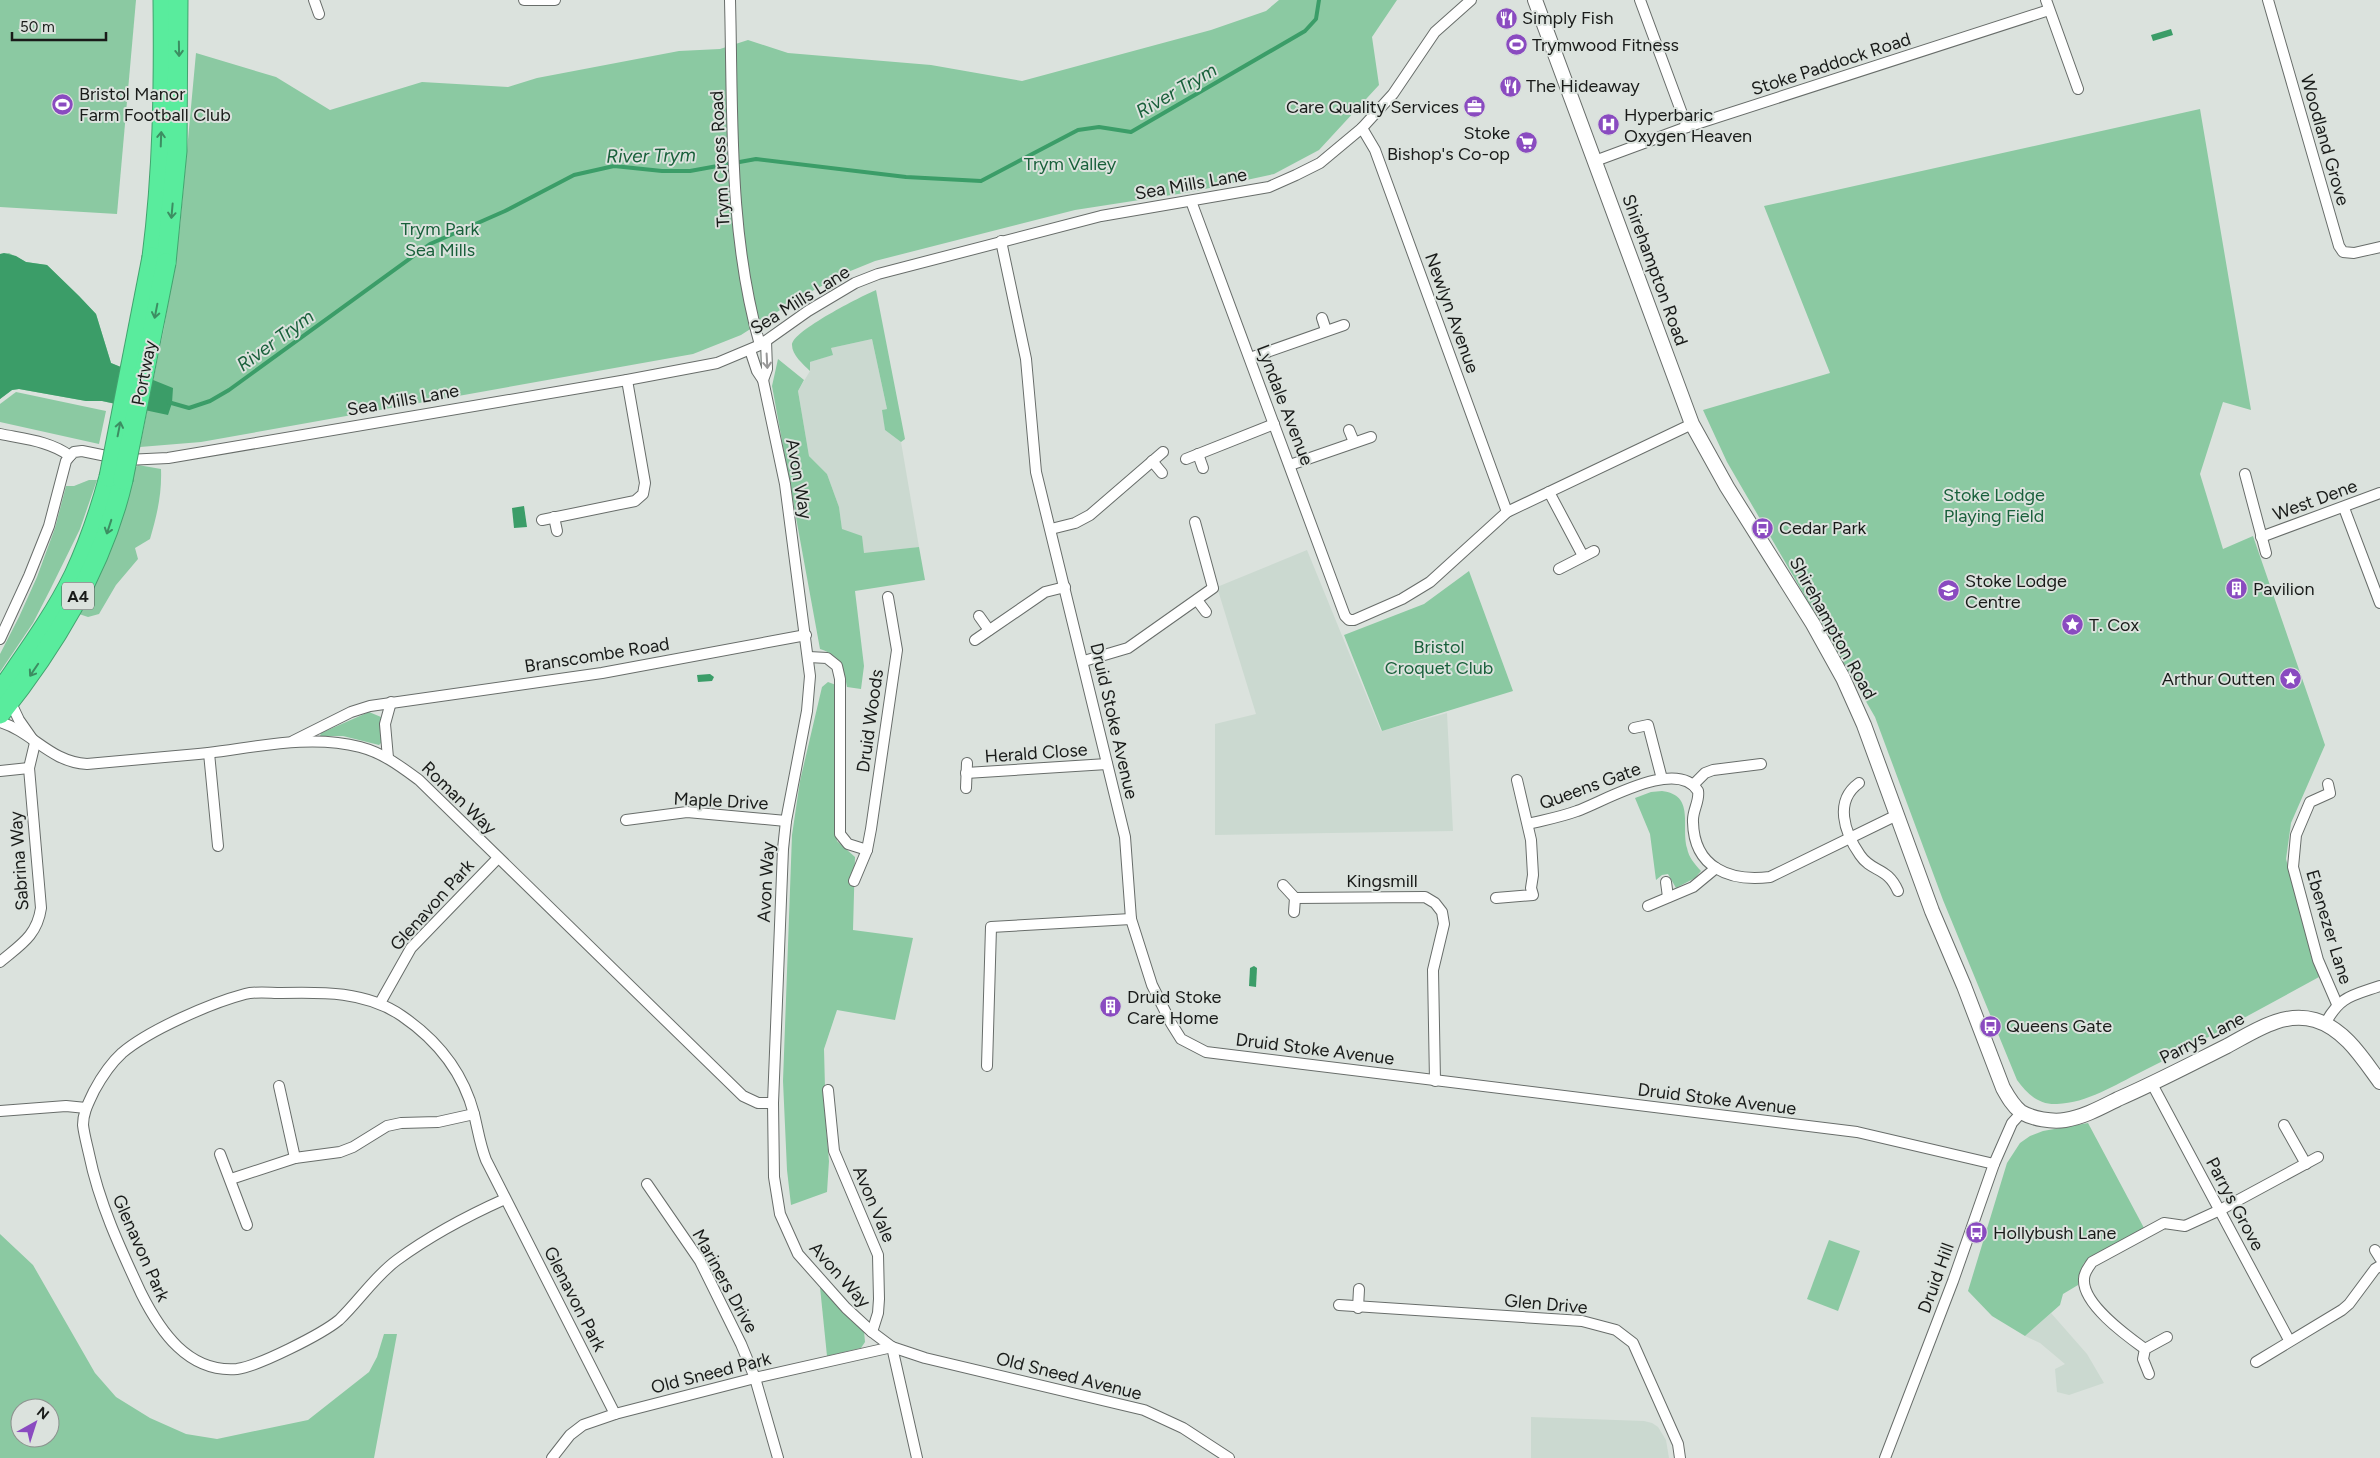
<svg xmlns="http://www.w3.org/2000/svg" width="2380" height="1458" font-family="Figtree,sans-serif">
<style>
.built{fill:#cbd9d0}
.green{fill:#8bc9a2;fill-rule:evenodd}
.water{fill:#3b9d68}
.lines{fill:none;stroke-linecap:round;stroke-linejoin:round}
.stream{stroke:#3b9d68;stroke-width:4}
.street-casing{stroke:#686d6a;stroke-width:12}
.secondary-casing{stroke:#686d6a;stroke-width:16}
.highway-casing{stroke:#43a36f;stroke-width:21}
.street{stroke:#fff;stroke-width:10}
.secondary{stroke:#fff;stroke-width:14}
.highway{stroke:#59ec9d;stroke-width:19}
.highway-bridge-casing{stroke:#43a36f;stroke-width:21;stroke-linecap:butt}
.highway-bridge{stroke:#59ec9d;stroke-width:19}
.oneway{stroke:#3c8e62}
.oneway2{stroke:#989898}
.labels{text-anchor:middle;stroke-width:4;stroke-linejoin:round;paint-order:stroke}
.shield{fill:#dbe2dd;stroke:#535754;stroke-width:1}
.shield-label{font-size:16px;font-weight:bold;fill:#191b19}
.poi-label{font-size:18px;fill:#191b19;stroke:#dbe2dd;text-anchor:start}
.street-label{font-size:18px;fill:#191b19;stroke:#dbe2dd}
.park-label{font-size:18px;fill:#19603b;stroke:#dbe2dd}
.water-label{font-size:19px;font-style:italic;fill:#19603b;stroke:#dbe2dd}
</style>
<rect width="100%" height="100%" fill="#dbe2dd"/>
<g class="built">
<path d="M872,339L887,409L883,410L885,430L901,442L919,547L864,554L842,529L839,507L827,474L809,456L798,391L810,371V362L832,355L831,348Z"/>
<path d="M1307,550L1381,731L1447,713L1453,831L1215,835V724L1256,714L1217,587Z"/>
<path d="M2051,1313L2087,1354L2104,1383L2069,1395L2057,1392L2055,1369L2065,1364L2040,1343L2025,1336Z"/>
<path d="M1531,1417L1644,1421L1652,1423L1658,1427L1666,1440L1669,1458H1531Z"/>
</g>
<g class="green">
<path d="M0,0H136L117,214L0,207Z"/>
<path d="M1279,0H1397L1372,37L1379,85L1319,150L1274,174L1191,192L1075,210L875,261L848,272L799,298L741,335L693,354L201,442L140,447L147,411L102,401H86L19,389L12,390L0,399V345L115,387L0,254L9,253L26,262L47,265L79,296L96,314L111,363L153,381L164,328L180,226L196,53L276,77L330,110L422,82L508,87L537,78L679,51L720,49L748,40L788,53L931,65L1022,81L1211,30L1266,11Z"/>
<path d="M2200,109L2251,410L2223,402L2200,474L2223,549L2253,536L2325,745L2291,823L2286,859L2319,977C2260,1009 2201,1042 2141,1072C2115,1085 2087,1103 2057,1104C2039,1105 2027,1094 2017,1080L1943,900L1875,717L1727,462L1703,410L1830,373L1764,206Z"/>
<path d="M876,290L905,439L901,442L885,430L882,410L887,409L872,339L831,348L833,355L810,362V371C803,364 792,355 792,345C792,331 862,296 876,290Z"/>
<path d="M778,359L804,380L798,391L809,456L827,474L839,507L842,529L862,536L864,553L919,547L925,580L855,591L864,666L861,689L847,687C844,668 841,656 820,649L772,386Z"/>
<path d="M16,392L106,411L99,444L0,422V404Z"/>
<path d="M138,465L161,469C162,494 157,515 150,539L135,548L138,559L116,585L99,614L88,617L79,614L132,471Z"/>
<path d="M89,480H97L80,529L50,590L33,623L0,672V654L19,617L37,577L55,528L66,486H74Z"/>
<path d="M1469,571L1513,691L1382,731L1344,635L1424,604Z"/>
<path d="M828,682L836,685L835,823L837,841L855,857L853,930L913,938L895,1020L837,1010L824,1049L826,1127L829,1161L827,1192L791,1205L787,1170L783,1081L792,835L800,781L822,687Z"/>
<path d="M369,712L381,717V743L379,745L343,736H320L321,733Z"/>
<path d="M1662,791C1695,795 1681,825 1687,848C1689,858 1694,863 1701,871L1695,878L1676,888L1668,874L1662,875L1656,880L1650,834L1635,798L1651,792Z"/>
<path d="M2088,1123L2144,1228L2084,1263L2078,1278V1285L2063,1294L2060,1305L2025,1336L1992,1316L1968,1291L2007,1163L2020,1143L2030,1136L2043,1131Z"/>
<path d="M0,1234L33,1265L95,1373L116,1397L150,1418L186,1434L217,1439L308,1420L369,1372L377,1357L384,1334H397L374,1458H0ZM20,1408H50V1438H20Z"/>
<path d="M1829,1240L1860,1251L1838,1311L1807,1299Z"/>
<path d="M820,1287L864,1331L865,1342L861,1348L827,1356Z"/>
</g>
<g class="water">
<path d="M2171,29L2173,35L2153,41L2151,35Z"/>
<path d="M4,253L16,256L26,262L47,265L79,296L96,314L111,363L173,388L172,403L168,415L102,401H86L19,389L12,390L0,399V254Z"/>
<path d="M524,506L527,527L514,528L512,508Z"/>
<path d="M710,674L714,677L712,681L698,682L697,675Z"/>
<path d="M1254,966L1257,968L1256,987L1249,986L1250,968Z"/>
</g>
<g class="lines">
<path class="stream" d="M168,402L189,408L210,401L229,390L430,244L505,211L574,175L614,166L662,171H690L756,159L906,177L981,181L1078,130L1099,127L1131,132L1305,31L1316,19L1319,0"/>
<defs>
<g id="street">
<path d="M314,0L319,14"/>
<path d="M524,0H555"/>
<path d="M730,0C733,115 728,233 760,345"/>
<path d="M1640,0L1687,127"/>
<path d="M2046,0L2078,89"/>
<path d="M2268,0L2339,246L2343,252L2354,253L2380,247"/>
<path d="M1362,128L1375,150L1507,512"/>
<path d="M1595,161L1687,127L2049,10"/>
<path d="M1191,201L1345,616L1349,620H1354L1402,599L1430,582L1507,512L1692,424"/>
<path d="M1001,241L1026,359L1036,472L1125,837L1131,919L1152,985L1171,1023L1181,1039L1206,1052L1857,1132L1994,1164"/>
<path d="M1322,318L1326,330"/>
<path d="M750,350L757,371L763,380L785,484L810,676L807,711L786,821L783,849L773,1103L774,1177L780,1214L798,1254L846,1308L872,1332L892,1347L925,1358L1144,1410L1183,1428L1229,1458"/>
<path d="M1250,358L1344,325"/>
<path d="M763,380L767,369L766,341"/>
<path d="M1349,430L1354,442"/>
<path d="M0,434C24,439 50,441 70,456"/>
<path d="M1198,454L1203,468"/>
<path d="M1186,459L1274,424"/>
<path d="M1152,461L1162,473"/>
<path d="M1290,465L1371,437"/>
<path d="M2245,474L2266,553"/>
<path d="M1549,492L1583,556"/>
<path d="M2344,508L2380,603"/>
<path d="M554,517L557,531"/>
<path d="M542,520L635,501L643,494L645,483L627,380"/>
<path d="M1051,529L1075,523L1090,515L1163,452"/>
<path d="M2261,537L2380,493"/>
<path d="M1559,569L1594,551"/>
<path d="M1197,600L1206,612"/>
<path d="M979,616L989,630"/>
<path d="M0,639L29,576L49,526L66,461L70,456L74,452L82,451L126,460L168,458L627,380L717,363L760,345L808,311L855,283L878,274L1101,216L1269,187L1296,175L1320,163L1362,128L1393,94L1435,32L1471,0"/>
<path d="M975,640L1045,592L1065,587"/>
<path d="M809,657L827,658L837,666L840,679V834L848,844L867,850"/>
<path d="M1084,661L1128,648L1213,588L1195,522"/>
<path d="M10,701L19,720L33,740"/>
<path d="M0,722C33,732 50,762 87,764C128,760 168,757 208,753C258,747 310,734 360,747C383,753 400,766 419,780L743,1096L758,1103H773"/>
<path d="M1634,728L1648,725L1662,779"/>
<path d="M293,741L351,712L370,706L602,673L806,635"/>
<path d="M209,753L218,846"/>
<path d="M388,758L385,724L391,702"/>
<path d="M0,771L29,768"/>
<path d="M966,773L1107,764"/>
<path d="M1859,783C1834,801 1844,832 1860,855C1872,873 1887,866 1898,891"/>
<path d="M2328,784L2330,793L2310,802L2296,835L2293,867L2318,960L2337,1004"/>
<path d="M1693,785L1705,773L1713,770L1761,764"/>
<path d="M966,788L967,763"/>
<path d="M626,820L687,812L786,821"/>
<path d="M1528,824C1544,820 1561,817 1577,811C1603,802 1677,757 1698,791C1700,801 1692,811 1693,822C1694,868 1730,882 1770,877L1897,815"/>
<path d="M854,881L867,850L871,829L897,650L888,597"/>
<path d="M1666,882L1668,897"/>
<path d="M1283,885L1295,898L1294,912"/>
<path d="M1295,898L1425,897L1435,903L1442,912L1444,924L1433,970L1435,1081"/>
<path d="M1496,898L1533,895L1531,888L1533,875L1531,840L1517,780"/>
<path d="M1648,906L1693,887L1716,868"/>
<path d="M0,962C20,945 37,936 41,908L29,768L35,743"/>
<path d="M380,1003L411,948L498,858"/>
<path d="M2325,1024C2340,996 2351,996 2380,986"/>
<path d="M987,1066L991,927L1131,919"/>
<path d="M2152,1084L2289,1340"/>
<path d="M279,1086L295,1158"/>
<path d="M828,1090L834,1151L878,1255L879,1299L878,1313L872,1332"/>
<path d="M0,1111L66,1106L86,1108"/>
<path d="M2284,1125L2306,1164"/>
<path d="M220,1154L247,1225"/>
<path d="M231,1179L295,1158L340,1152L353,1147L387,1126L401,1123L438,1122L474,1114"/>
<path d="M647,1184L700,1261L741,1344L755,1378L778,1458"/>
<path d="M505,1199C467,1216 431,1235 397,1260C375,1276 359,1301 339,1320C322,1334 259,1366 237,1369C188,1373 160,1331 141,1293C120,1248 99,1203 89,1154C87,1145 84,1134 83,1125C83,1112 89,1102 94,1091C101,1078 111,1063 122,1053C149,1030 211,1003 245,994C256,991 270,993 281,993C322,992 366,991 402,1016C437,1040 463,1072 474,1114C478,1130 480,1145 486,1160L615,1414"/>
<path d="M2375,1250L2380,1258"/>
<path d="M1339,1305L1582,1321L1616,1330L1633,1343L1678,1444L1680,1458"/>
<path d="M1358,1308L1359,1289"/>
<path d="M892,1347L917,1458"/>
<path d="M2145,1349C2127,1336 2082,1304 2084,1279C2084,1272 2089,1267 2092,1262L2164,1223L2185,1226L2220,1210L2318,1157"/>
<path d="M2256,1362L2342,1310L2349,1304L2375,1269L2380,1266"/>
<path d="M2149,1374L2143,1359L2145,1349L2167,1337"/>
<path d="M552,1458L570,1435L583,1425L615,1414L755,1378L892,1347"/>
<path d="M1885,1458L1953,1281L1994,1164L2012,1123L2022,1112"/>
</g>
<path id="secondary" d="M1535,0L1692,424L1727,487L1813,624L1843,678L1864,725L1932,911L1964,986L2003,1088C2008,1097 2013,1106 2021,1112C2033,1119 2052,1122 2065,1120C2084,1117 2102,1107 2118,1099C2155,1083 2191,1064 2227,1046C2255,1031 2283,1011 2315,1020C2345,1029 2363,1059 2380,1082"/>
<g id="highway">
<path d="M152,257C163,172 164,85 163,0"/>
<path d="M166,263L177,151L178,0"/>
<path d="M0,692C26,654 54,616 74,575C89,543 100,510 109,477"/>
<path d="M0,714C55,645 103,567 123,480"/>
</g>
</defs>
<use href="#street" class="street-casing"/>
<use href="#secondary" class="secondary-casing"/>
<use href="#highway" class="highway-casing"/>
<use href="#street" class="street"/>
<use href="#secondary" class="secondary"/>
<use href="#highway" class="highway"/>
<defs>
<g id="highway-bridge">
<path d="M109,477L152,257"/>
<path d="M123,480L166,263"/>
</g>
</defs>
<use href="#highway-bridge" class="highway-bridge-casing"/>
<use href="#highway-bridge" class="highway-bridge"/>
</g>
<defs><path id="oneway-shaft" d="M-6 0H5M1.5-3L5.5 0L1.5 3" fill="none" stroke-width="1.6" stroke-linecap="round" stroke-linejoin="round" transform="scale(1.25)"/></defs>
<g class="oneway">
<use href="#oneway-shaft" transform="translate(179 49) rotate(89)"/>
<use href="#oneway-shaft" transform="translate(161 139) rotate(-88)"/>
<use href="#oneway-shaft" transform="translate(172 211) rotate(95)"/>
<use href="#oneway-shaft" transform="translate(156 311) rotate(101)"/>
<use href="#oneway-shaft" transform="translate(119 429) rotate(-79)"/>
<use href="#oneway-shaft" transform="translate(109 527) rotate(108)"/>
<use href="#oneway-shaft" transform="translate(34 670) rotate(124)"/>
</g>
<use class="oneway2" href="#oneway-shaft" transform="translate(767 361) rotate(87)"/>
<defs>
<symbol id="restaurant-disc" viewBox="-11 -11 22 22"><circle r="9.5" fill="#8a4bc0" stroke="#dbe2dd"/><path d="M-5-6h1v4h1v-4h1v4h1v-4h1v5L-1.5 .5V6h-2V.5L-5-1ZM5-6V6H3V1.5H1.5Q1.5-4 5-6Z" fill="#fff"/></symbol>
<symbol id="stadium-disc" viewBox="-11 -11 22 22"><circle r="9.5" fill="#8a4bc0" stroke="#dbe2dd"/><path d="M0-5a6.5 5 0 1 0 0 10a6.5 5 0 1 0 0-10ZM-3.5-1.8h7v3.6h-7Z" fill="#fff"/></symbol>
<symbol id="office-disc" viewBox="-11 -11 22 22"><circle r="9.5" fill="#8a4bc0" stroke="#dbe2dd"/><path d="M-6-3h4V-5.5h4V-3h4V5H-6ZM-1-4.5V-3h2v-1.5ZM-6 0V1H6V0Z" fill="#fff"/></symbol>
<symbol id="hospital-disc" viewBox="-11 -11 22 22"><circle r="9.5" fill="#8a4bc0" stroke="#dbe2dd"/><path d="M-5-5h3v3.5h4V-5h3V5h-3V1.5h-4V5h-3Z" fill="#fff"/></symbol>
<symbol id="supermarket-disc" viewBox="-11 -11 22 22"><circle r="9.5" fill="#8a4bc0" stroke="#dbe2dd"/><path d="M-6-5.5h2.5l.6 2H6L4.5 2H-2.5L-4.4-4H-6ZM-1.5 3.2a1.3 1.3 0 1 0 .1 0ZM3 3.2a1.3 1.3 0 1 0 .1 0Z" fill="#fff"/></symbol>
<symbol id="bus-disc" viewBox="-11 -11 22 22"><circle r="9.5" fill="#8a4bc0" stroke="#dbe2dd"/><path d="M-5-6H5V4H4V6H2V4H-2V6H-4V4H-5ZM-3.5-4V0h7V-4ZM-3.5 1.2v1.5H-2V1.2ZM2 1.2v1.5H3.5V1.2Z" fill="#fff"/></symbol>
<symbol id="building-disc" viewBox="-11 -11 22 22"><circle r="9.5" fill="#8a4bc0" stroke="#dbe2dd"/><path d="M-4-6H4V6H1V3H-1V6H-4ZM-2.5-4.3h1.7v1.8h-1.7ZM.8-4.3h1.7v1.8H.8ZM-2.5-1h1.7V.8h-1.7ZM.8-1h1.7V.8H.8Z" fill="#fff"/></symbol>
<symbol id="university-disc" viewBox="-11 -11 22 22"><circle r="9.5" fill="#8a4bc0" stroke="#dbe2dd"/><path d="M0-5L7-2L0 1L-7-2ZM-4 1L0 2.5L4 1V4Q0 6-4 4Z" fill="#fff"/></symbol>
<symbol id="sight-disc" viewBox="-11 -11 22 22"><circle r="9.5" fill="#8a4bc0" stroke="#dbe2dd"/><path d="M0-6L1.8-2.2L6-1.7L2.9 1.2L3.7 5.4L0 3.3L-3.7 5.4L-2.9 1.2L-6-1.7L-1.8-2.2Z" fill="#fff"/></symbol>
</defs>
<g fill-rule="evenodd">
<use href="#restaurant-disc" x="1494" y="6" width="25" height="25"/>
<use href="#stadium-disc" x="1504" y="32" width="25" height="25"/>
<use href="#restaurant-disc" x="1498" y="74" width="25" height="25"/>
<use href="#stadium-disc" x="50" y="92" width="25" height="25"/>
<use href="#office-disc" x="1462" y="94" width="25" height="25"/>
<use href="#hospital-disc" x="1596" y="112" width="25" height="25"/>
<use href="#supermarket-disc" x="1514" y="130" width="25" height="25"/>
<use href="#bus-disc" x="1750" y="516" width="25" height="25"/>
<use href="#building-disc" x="2224" y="576" width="25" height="25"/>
<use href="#university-disc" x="1936" y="578" width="25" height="25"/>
<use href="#sight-disc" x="2060" y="612" width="25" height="25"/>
<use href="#sight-disc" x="2278" y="666" width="25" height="25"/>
<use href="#building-disc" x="1098" y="994" width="25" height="25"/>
<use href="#bus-disc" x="1978" y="1014" width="25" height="25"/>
<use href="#bus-disc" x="1964" y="1220" width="25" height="25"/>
</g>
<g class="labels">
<rect class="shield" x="62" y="582.5" width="32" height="27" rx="4"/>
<g class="shield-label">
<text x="78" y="602">A4</text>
</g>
<g class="poi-label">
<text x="1522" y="24">Simply Fish</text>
<text x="1532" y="51">Trymwood Fitness</text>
<text x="1526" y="92">The Hideaway</text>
<text x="79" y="100">Bristol Manor<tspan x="79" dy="21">Farm Football Club</tspan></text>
<text x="1459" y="113" text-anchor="end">Care Quality Services</text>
<text x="1624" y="121">Hyperbaric<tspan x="1624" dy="21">Oxygen Heaven</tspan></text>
<text x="1510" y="139" text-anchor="end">Stoke<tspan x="1510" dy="21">Bishop's Co-op</tspan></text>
<text x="1779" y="534">Cedar Park</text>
<text x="1965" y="587">Stoke Lodge<tspan x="1965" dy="21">Centre</tspan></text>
<text x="2253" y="595">Pavilion</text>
<text x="2089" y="631">T. Cox</text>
<text x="2275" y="685" text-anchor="end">Arthur Outten</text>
<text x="1127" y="1003">Druid Stoke<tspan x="1127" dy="21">Care Home</tspan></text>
<text x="2006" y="1032">Queens Gate</text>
<text x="1993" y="1239">Hollybush Lane</text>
</g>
<g class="street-label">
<text transform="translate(1831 64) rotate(-18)" y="6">Stoke Paddock Road</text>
<text transform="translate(2325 140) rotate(74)" y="6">Woodland Grove</text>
<text transform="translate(720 159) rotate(-93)" y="6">Trym Cross Road</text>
<text transform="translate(1191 184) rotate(-10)" y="6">Sea Mills Lane</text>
<text transform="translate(1655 270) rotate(70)" y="6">Shirehampton Road</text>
<text transform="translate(800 300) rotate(-32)" y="6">Sea Mills Lane</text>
<text transform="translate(1452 313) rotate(70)" y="6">Newlyn Avenue</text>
<text transform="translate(144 373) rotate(-79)" y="6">Portway</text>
<text transform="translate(403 400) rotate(-10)" y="6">Sea Mills Lane</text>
<text transform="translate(1285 405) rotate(69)" y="6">Lyndale Avenue</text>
<text transform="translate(799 479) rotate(80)" y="6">Avon Way</text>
<text transform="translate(2315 500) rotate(-20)" y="6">West Dene</text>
<text transform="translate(1833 628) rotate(61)" y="6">Shirehampton Road</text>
<text transform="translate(597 655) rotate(-9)" y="6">Branscombe Road</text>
<text transform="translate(870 721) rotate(-82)" y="6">Druid Woods</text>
<text transform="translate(1114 721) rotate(77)" y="6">Druid Stoke Avenue</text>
<text transform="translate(1036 753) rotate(-4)" y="6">Herald Close</text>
<text transform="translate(1590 786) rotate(-20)" y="6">Queens Gate</text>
<text transform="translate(459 798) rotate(44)" y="6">Roman Way</text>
<text transform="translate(721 801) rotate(3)" y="6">Maple Drive</text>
<text transform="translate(19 861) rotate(-94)" y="6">Sabrina Way</text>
<text x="1382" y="887">Kingsmill</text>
<text transform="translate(766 882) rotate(-87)" y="6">Avon Way</text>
<text transform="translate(432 905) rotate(-48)" y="6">Glenavon Park</text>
<text transform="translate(2329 927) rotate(73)" y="6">Ebenezer Lane</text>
<text transform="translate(2202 1038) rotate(-27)" y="6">Parrys Lane</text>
<text transform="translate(1315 1049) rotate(7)" y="6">Druid Stoke Avenue</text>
<text transform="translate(1717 1099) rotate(7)" y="6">Druid Stoke Avenue</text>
<text transform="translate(874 1204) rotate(67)" y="6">Avon Vale</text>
<text transform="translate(2235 1204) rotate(62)" y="6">Parrys Grove</text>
<text transform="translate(141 1248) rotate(66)" y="6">Glenavon Park</text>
<text transform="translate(840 1275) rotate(48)" y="6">Avon Way</text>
<text transform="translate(1936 1278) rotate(-70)" y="6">Druid Hill</text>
<text transform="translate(725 1281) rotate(61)" y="6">Mariners Drive</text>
<text transform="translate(575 1299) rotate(63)" y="6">Glenavon Park</text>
<text transform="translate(1546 1304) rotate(5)" y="6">Glen Drive</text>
<text transform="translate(711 1373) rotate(-14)" y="6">Old Sneed Park</text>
<text transform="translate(1069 1376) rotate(14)" y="6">Old Sneed Avenue</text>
</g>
<g class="park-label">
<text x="1070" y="170">Trym Valley</text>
<text x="440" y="235">Trym Park<tspan x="440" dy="21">Sea Mills</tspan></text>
<text x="1994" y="501">Stoke Lodge<tspan x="1994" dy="21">Playing Field</tspan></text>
<text x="1439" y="653">Bristol<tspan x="1439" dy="21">Croquet Club</tspan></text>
</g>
<g class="water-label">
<text transform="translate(1176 90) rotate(-30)" y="7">River Trym</text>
<text transform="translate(651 155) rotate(-1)" y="7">River Trym</text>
<text transform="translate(275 340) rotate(-36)" y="7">River Trym</text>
</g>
</g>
<g transform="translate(35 1423) rotate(39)"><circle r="24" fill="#dbe2dd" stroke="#8d928f"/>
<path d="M0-4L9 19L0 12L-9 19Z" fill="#8a4bc0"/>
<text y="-8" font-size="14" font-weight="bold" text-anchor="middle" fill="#191b19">N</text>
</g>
<path d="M12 32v8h94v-8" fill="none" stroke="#191b19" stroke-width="2.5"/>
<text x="20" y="32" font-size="15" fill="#191b19" stroke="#dbe2dd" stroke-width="4" paint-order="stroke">50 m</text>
</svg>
